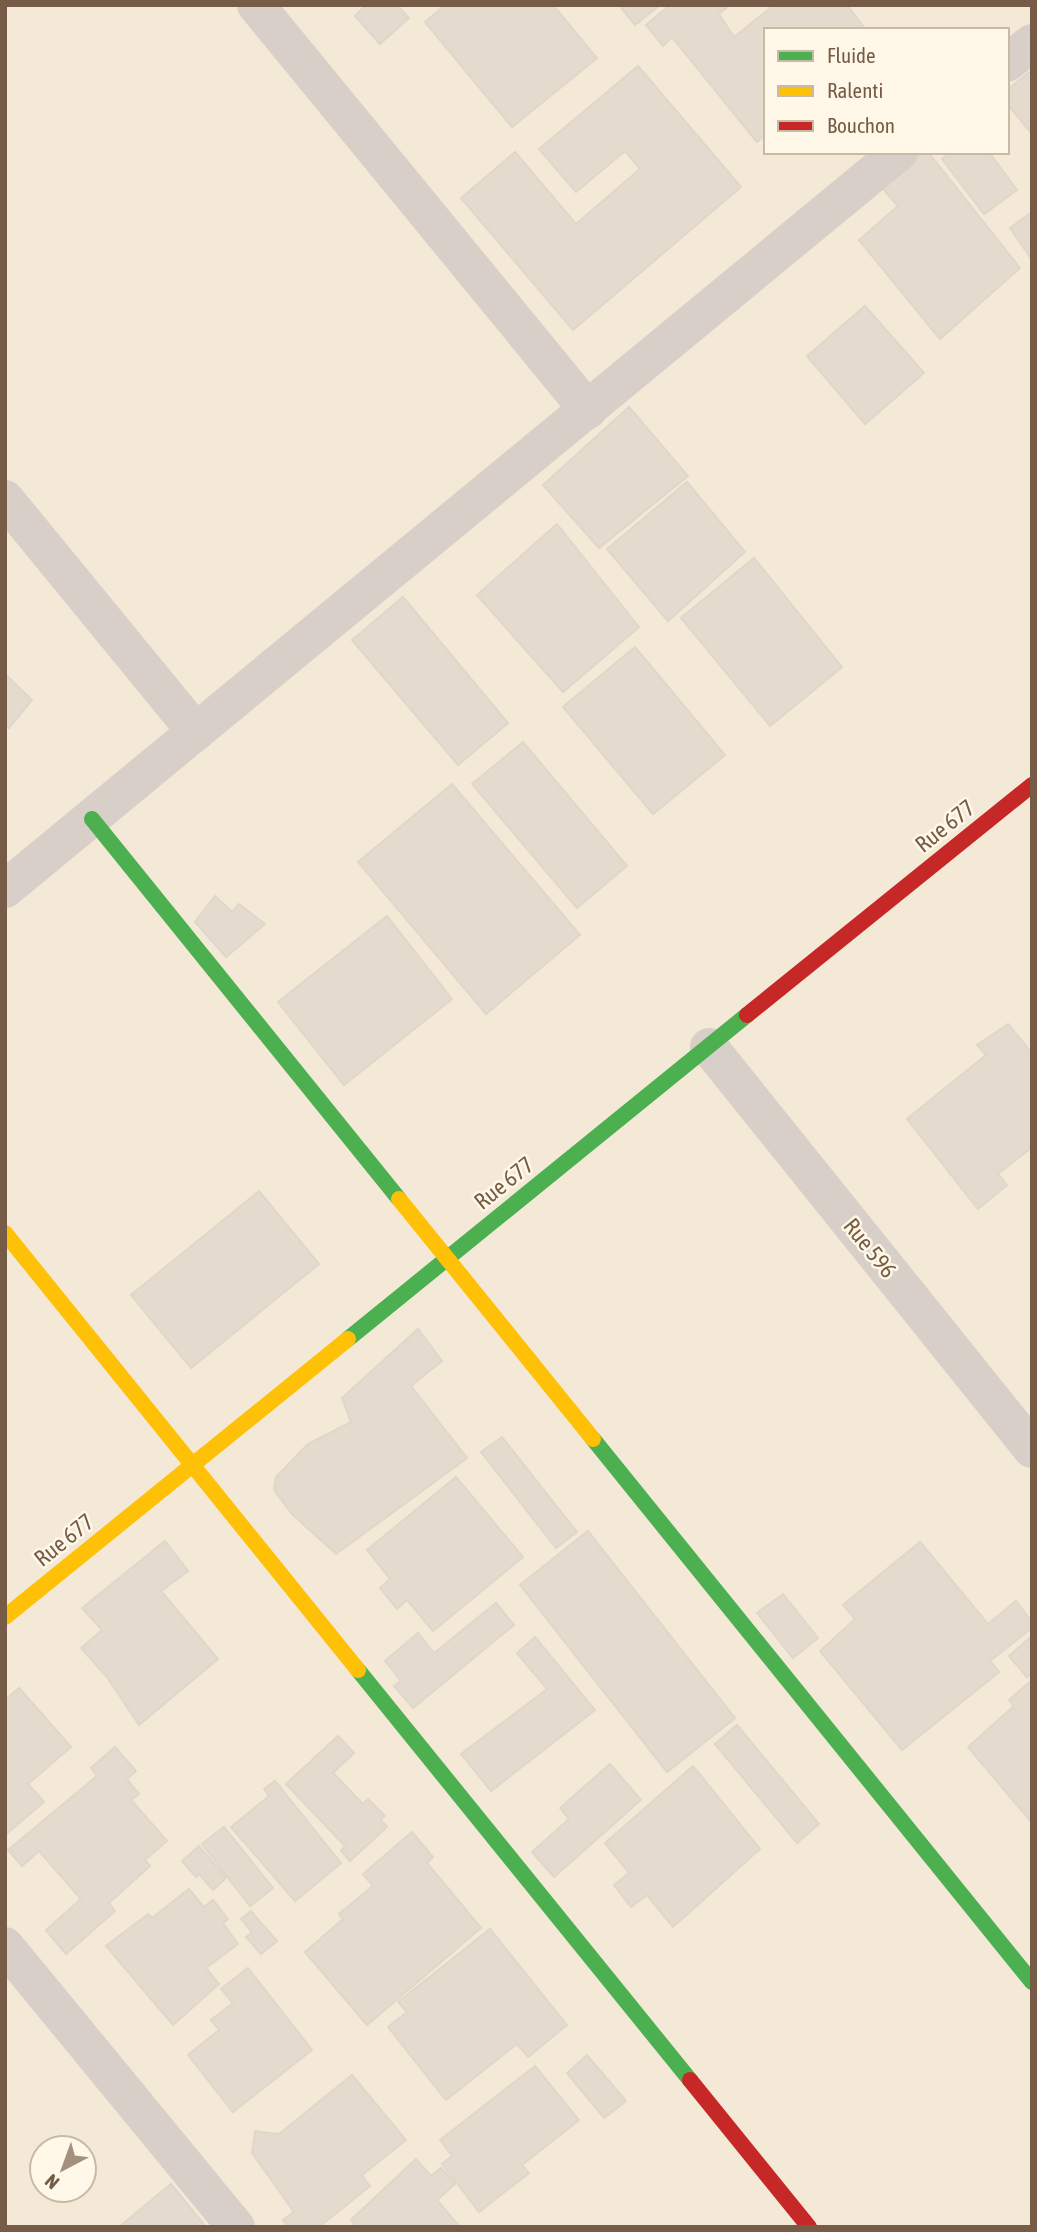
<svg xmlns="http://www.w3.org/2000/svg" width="1037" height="2232" font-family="'Asap Condensed',sans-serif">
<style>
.residential{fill:#f3e9d6;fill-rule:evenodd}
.building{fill:#e4dbce;stroke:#e0d6c9;stroke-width:2}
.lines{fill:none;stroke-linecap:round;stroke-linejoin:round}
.street{stroke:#d8d0c8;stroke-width:38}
.fast{stroke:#4caf50;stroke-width:16}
.slow{stroke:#ffc107;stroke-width:16}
.jam{stroke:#c62828;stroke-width:16}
.labels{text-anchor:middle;stroke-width:5;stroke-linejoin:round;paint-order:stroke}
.street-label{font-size:23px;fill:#765c46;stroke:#fff8e8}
</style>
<rect width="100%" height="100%" fill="#f7f2e7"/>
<path class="residential" d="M5,5H1032V2227H5ZM766,30H1007V152H766ZM42,2148H84V2190H42Z"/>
<g class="building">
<path d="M366,5H397L409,18L380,44L355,16Z"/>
<path d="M445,5H553L597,58L512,127L425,22Z"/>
<path d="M619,5H660L635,25Z"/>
<path d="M670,5H730L719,14L734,37L774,5H847L866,30H766V134L757,142L672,37L663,46L646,25Z"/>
<path d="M638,66L741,187L573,330L461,198L515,152L576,224L640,169L625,151L576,192L539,149Z"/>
<path d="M1032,70V134L1007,104V90Z"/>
<path d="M922,152H928L1020,268L940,339L859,240L898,206L882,188Z"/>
<path d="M951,152H989L1017,190L984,214L942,159Z"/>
<path d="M1032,212V260L1010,228Z"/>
<path d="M865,306L924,373L865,424L807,356Z"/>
<path d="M629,407L688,476L599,548L543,485Z"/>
<path d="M687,482L745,552L668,621L607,549Z"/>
<path d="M557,524L639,627L563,692L477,595Z"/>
<path d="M754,558L842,667L770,726L681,618Z"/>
<path d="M403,597L508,723L458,765L352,640Z"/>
<path d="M635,647L725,755L653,814L563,707Z"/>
<path d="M5,674L32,700L9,728L5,724Z"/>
<path d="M523,742L627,866L577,908L472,784Z"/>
<path d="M452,784L580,935L486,1014L358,862Z"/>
<path d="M215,896L232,912L239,904L265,924L226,957L195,922Z"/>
<path d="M387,916L452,999L344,1085L278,1002Z"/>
<path d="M1008,1024L1032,1053V1147L998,1174L1007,1185L978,1209L907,1119L986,1055L977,1045Z"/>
<path d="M259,1191L319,1264L191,1368L131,1295Z"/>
<path d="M418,1329L442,1361L411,1386L467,1458L336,1554L292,1514L274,1490L276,1477L308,1444L351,1422L342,1398Z"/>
<path d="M502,1437L577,1532L556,1548L481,1452Z"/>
<path d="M456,1477L523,1557L433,1631L407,1600L397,1609L380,1588L390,1579L367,1550Z"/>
<path d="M588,1531L735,1718L667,1772L520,1585Z"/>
<path d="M165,1541L188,1571L161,1591L218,1659L139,1725L107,1677L81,1648L102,1630L82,1608Z"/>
<path d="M920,1542L988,1624L1016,1601L1032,1622V1628L990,1661L999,1672L902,1750L820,1651L855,1619L843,1605Z"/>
<path d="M783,1594L818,1638L793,1658L757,1613Z"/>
<path d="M496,1603L514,1625L413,1708L394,1686L401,1681L385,1661L418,1633L434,1653Z"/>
<path d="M1032,1636V1673L1027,1677L1009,1656Z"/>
<path d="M535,1637L595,1710L491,1791L461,1754L547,1689L517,1653Z"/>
<path d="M1032,1680V1823L968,1747L1014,1706L1009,1700Z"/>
<path d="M19,1688L71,1747L28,1784L44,1802L5,1835V1700Z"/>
<path d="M737,1725L819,1824L797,1843L715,1744Z"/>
<path d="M338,1736L354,1753L333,1773L363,1804L368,1799L385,1816L380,1819L387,1827L350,1861L341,1851L345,1846L286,1784Z"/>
<path d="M115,1747L136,1771L127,1779L139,1794L131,1800L167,1841L145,1860L150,1866L109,1903L115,1911L66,1954L46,1930L81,1899L39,1851L22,1866L8,1850L97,1776L91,1768Z"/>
<path d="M610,1764L641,1800L554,1877L532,1852L569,1819L560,1808Z"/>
<path d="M693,1766L760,1849L673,1927L647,1895L631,1907L614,1885L629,1873L605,1843Z"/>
<path d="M275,1781L341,1863L295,1901L231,1827L269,1796L264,1789Z"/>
<path d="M224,1827L273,1888L250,1906L202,1844Z"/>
<path d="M412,1832L433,1857L427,1863L481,1928L367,2025L305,1952L343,1919L339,1914L373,1886L363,1874Z"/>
<path d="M199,1846L226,1878L213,1890L199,1874L196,1877L182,1861Z"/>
<path d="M189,1889L204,1907L213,1900L228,1919L223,1923L238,1944L206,1968L219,1984L173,2025L106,1946L148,1914L152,1918Z"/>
<path d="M251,1911L277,1941L261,1954L246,1937L252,1932L241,1919Z"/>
<path d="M490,1929L567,2025L528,2057L517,2044L446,2100L388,2027L407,2012L398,2002Z"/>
<path d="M248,1968L312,2050L233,2112L188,2055L219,2030L211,2020L233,2003L221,1989Z"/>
<path d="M587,2055L626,2101L604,2118L567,2073Z"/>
<path d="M535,2066L579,2120L522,2165L529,2173L479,2212L442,2164L452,2156L440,2140Z"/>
<path d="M352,2075L406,2140L362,2175L370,2186L319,2227H288L283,2220L294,2212L252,2153L255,2131L279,2134Z"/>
<path d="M416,2159L431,2176L441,2168L455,2184L437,2200L460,2227H356L351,2220Z"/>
<path d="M171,2184L206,2227H119Z"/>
</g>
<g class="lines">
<g class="street">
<path d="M256,5L588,410"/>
<path d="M1007,63L1032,43"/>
<path d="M5,499L196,732"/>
<path d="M5,889L899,152"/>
<path d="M709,1047L1032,1449"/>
<path d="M5,1946L236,2227"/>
</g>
<g class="fast">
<path d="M92,819L399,1199"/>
<path d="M348,1339L747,1015"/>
<path d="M593,1439L1032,1982"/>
<path d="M358,1670L690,2080"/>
</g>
<g class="slow">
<path d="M399,1199L593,1439"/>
<path d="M5,1233L358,1670"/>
<path d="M5,1617L348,1339"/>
</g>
<g class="jam">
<path d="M747,1015L1032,785"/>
<path d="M690,2080L809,2227"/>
</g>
</g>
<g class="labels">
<g class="street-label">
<text transform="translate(945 826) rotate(-39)" y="8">Rue 677</text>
<text transform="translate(504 1183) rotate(-39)" y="8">Rue 677</text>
<text transform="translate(870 1248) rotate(51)" y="8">Rue 596</text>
<text transform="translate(64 1540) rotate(-39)" y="8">Rue 677</text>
</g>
</g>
<rect width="1037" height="2232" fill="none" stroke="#765c46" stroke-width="14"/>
<rect x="764" y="28" width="245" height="126" fill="#fff8e8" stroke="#c8baa7" stroke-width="2"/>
<rect x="778" y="51" width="35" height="10" fill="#4caf50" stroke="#c8baa7" stroke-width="2"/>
<text x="827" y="63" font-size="21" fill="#765c46">Fluide</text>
<rect x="778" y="86" width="35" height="10" fill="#ffc107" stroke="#c8baa7" stroke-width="2"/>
<text x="827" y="98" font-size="21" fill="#765c46">Ralenti</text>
<rect x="778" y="121" width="35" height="10" fill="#c62828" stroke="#c8baa7" stroke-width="2"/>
<text x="827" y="133" font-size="21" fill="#765c46">Bouchon</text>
<g transform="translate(63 2169) rotate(221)"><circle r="33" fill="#fff8e8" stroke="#c8baa7" stroke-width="2"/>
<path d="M0-5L12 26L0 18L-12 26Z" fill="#a3907e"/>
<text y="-10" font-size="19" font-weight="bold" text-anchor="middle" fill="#765c46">N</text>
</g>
</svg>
